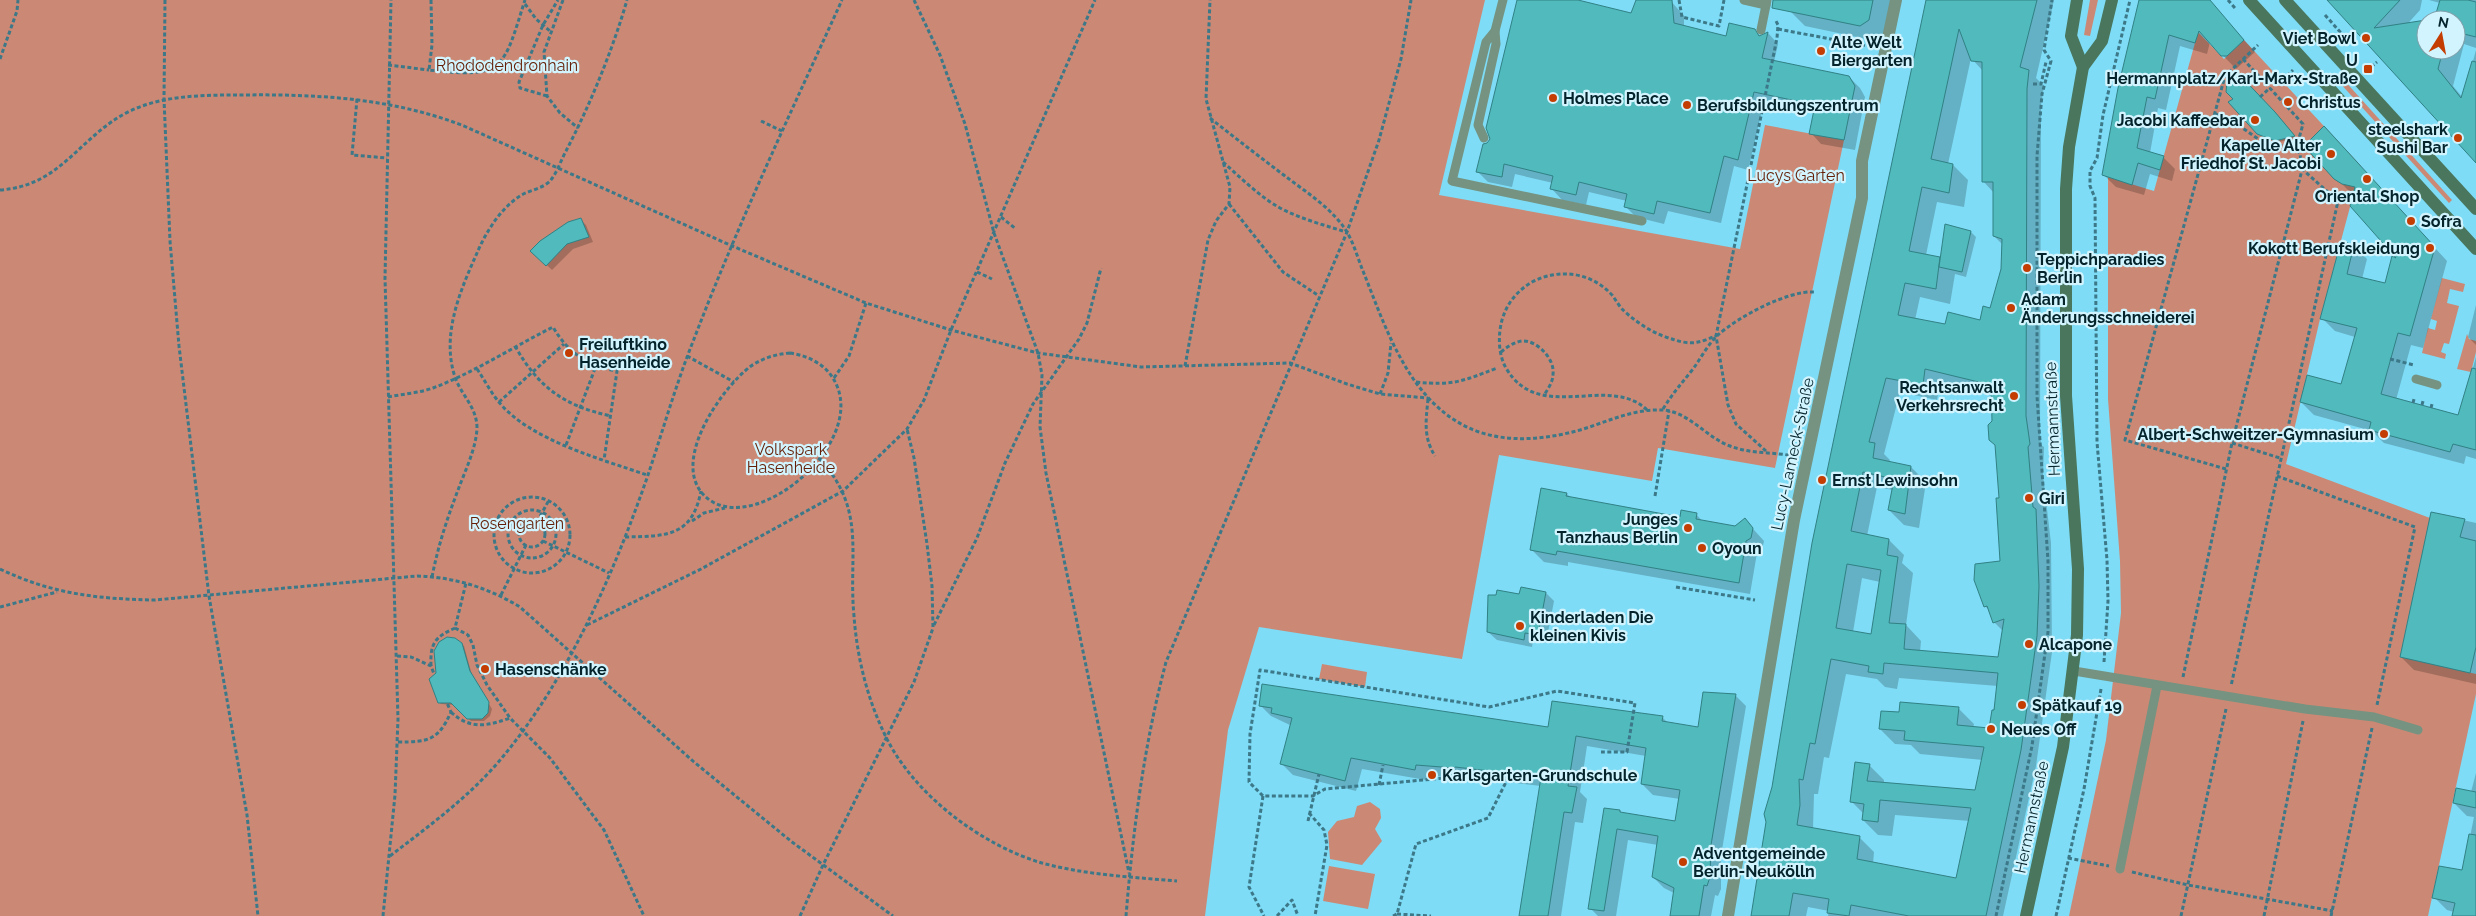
<svg xmlns="http://www.w3.org/2000/svg" width="2476" height="916" font-family="Raleway,sans-serif">
<style>
.green{fill:#cb8975}
.shadow{fill:#0003;fill-rule:evenodd}
.building{fill:#50babd;stroke:#318184;fill-rule:evenodd}
.lines{fill:none;stroke-linecap:round;stroke-linejoin:round}
.path{stroke:#3c7888;stroke-width:3;stroke-dasharray:4 2.5;stroke-linecap:butt}
.service{stroke:#759380;stroke-width:9}
.minor{stroke:#759380;stroke-width:12}
.secondary{stroke:#49765c;stroke-width:12}
.poi-dot{fill:#c43d02;stroke:#d1f4fe;stroke-width:2}
.labels{text-anchor:middle;stroke-width:4.5;stroke-linejoin:round;paint-order:stroke}
.poi-label{font-size:16px;font-weight:bold;fill:#04232b;stroke:#d1f4fe;text-anchor:start}
.park-label{font-size:16px;fill:#651e05;stroke:#d1f4fe}
.street-label{font-size:16px;fill:#04232b;stroke:#d1f4fe}
</style>
<rect width="100%" height="100%" fill="#7edcf6"/>
<g class="green">
<path d="M0,0H1485L1439,195L1740,249L1765,125L1844,140L1775,468L1658,448L1652,481L1499,455L1462,659L1259,627L1228,730L1205,916H0Z"/>
<path d="M2090,0H2098L2090,36L2084,35Z"/>
<path d="M2198,32L2224,59L2244,40L2361,166L2320,319L2286,464L2430,518L2400,657L2476,674V694L2428,916H2069L2106,740L2121,613L2120,561L2108,399V177L2154,191Z"/>
<path d="M2343,79L2452,200L2449,203L2339,82Z"/>
<path d="M2442,278L2465,284L2463,292L2450,289L2447,303L2459,306L2449,344L2444,343L2441,352L2446,354L2445,359L2422,353L2428,328L2435,330L2437,321L2431,319Z"/>
<path d="M2467,334L2469,339L2476,341V352L2471,372L2457,369Z"/>
<path d="M1322,664L1367,672L1365,687L1319,679Z"/>
<path d="M1370,802L1380,809L1381,818L1375,829L1382,841L1362,865L1330,859L1328,832L1337,821L1354,817L1357,806Z"/>
<path d="M1329,866L1375,874L1368,909L1323,901Z"/>
</g>
<g class="shadow">
<path d="M1518,0H1572L1632,14L1640,0H1670L1684,16V27L1727,37L1754,30L1761,37L1768,33L1778,44L1774,62L1849,77L1860,88L1865,97L1855,150L1821,144L1811,133L1815,113L1764,102L1748,170L1734,166L1721,223L1668,211L1664,224L1636,217L1625,206L1627,201L1589,192L1586,205L1562,200L1552,189L1553,183L1515,174L1512,187L1488,182L1477,171L1492,139Z"/>
<path d="M1792,0H1891L1884,35L1876,41L1805,26L1790,11Z"/>
<path d="M1927,0H2054L2036,78L2044,86L2041,105L2040,432L2041,445L2044,447L2043,475L2051,543L2052,652L2036,766L2003,916H1828L1829,911L1808,907L1806,916H1752L1773,787ZM1971,58L1983,71V181L1994,193V236L2003,245L2002,269L1991,310L1981,321L1946,325L1915,320L1920,297L1950,304L1955,274L1966,277L1976,237L1971,232L1941,260L1926,255L1937,202L1964,207L1968,180L1953,165L1948,164ZM1940,383L1992,396L2001,499V562L1985,606L1991,612L1994,622L2003,631L1999,659L1920,652L1921,641L1906,625L1913,573L1902,563L1904,555L1889,540L1867,536L1877,487L1893,490L1889,510L1904,525L1919,528L1926,482L1911,467L1889,462L1890,460L1884,454L1900,392L1937,400ZM1862,578L1880,582L1872,635L1853,632ZM1846,674L1877,679L1885,687L1897,689L1899,678L1998,686L1990,729L1973,728L1974,724L1959,709L1900,714L1880,729L1895,744L1911,745L1920,754L1983,760L1976,792L1884,784V780L1869,765L1851,801L1864,814L1863,820L1878,835L1892,836L1895,815L1970,821L1957,880L1873,864L1874,852L1859,837L1813,829L1814,794H1818L1824,757L1829,758Z"/>
<path d="M2140,0H2208L2255,52L2236,69L2210,42L2207,54L2180,46L2166,110L2158,108L2150,153L2163,157L2175,169L2172,181L2150,174L2144,195L2116,187L2104,175Z"/>
<path d="M2328,0H2422L2420,10L2402,30L2426,23V50H2456V20H2435L2440,3L2429,0H2476V48L2464,44L2453,86L2463,98L2476,50V161Z"/>
<path d="M2237,73L2296,138L2279,142L2261,136L2235,99Z"/>
<path d="M2337,141L2447,261L2423,348L2411,345L2396,400L2459,417L2476,357V459L2466,456L2464,464L2384,443L2372,431L2314,415L2301,402L2342,386L2355,337L2335,331L2322,318L2354,246L2367,259L2362,279L2385,284L2400,260L2354,196L2340,182Z"/>
<path d="M580,219L586,225L593,242L573,249L552,270L532,251Z"/>
<path d="M2476,305V345L2468,337Z"/>
<path d="M1567,494L1571,498L1681,518L1696,514L1703,522L1736,527L1745,520L1764,541L1762,550L1757,553L1750,594L1568,562V566L1544,562L1532,550Z"/>
<path d="M2432,513L2476,523V684L2414,670L2401,657Z"/>
<path d="M1546,593L1554,601L1546,643L1533,640L1532,647L1497,640L1488,632L1520,596Z"/>
<path d="M461,644L464,646L472,675L492,709L490,716L484,721H471L454,705L441,704L439,702L437,673Z"/>
<path d="M1735,695L1746,706L1721,856V889L1718,896L1715,895L1711,916H1670L1674,893L1664,888L1653,877L1658,845L1628,840L1616,916H1598L1590,908L1620,811L1622,814L1676,823L1680,799L1653,795L1642,784L1646,756L1587,746L1580,792L1587,799L1583,823L1575,822L1561,916H1521L1541,786L1465,777V779L1427,775L1426,780L1362,769L1356,791L1293,775L1282,764L1292,726L1271,716L1260,705L1549,729L1663,718L1668,723L1699,728Z"/>
<path d="M2476,773V916H2454V912L2447,910L2434,897L2463,872L2474,817L2467,816L2454,803L2471,792Z"/>
</g>
<g class="building">
<path d="M1517,0H1578L1631,13L1636,0H1672L1674,23L1726,36L1729,23L1755,29L1759,36L1768,32L1762,58L1849,76L1855,86L1844,140L1809,134L1815,105L1754,92L1738,160L1724,156L1710,213L1657,201L1654,214L1624,207L1627,194L1579,182L1576,195L1550,189L1553,176L1504,164L1502,177L1476,172L1483,144L1487,143L1490,139L1486,128Z"/>
<path d="M1773,0H1873L1869,20L1860,26L1772,8Z"/>
<path d="M1926,0H2037L2020,67L2029,70L2027,89L2026,416L2030,444L2028,447L2033,507L2036,509L2039,586L2037,636L2021,750L1986,916H1909L1851,905L1849,916L1827,913L1829,899L1793,893L1789,916H1751L1766,822L1764,814L1772,787L1812,543ZM1959,29L1971,61L1982,62V182H1993V236L2002,239L2001,269L1990,308L1983,306L1980,320L1948,312L1945,324L1898,315L1905,283L1936,289L1940,257L1909,251L1922,187L1949,193L1953,164L1931,159ZM1925,369L1991,385L1992,421L1988,425L1989,440L1995,445L1999,498H1996L2000,561L1975,564L1974,580L1984,607L1987,606L1993,623L2004,619L1998,657L1904,649L1906,624L1889,623L1898,557L1887,555L1889,539L1851,531L1863,472L1894,479L1888,510L1905,514L1911,466L1873,458L1875,443L1869,442L1886,378L1923,385ZM1847,564L1881,570L1871,634L1836,628ZM1831,659L1869,666L1868,672L1883,674L1884,663L1998,673L1994,710H1992L1989,728L1957,725L1959,707L1900,702L1899,712L1881,711L1879,729L1905,731L1904,740L1984,747L1975,790L1867,781L1870,764L1855,762L1850,802L1864,804L1862,820L1878,822L1880,800L1971,808L1956,878L1857,859L1860,836L1797,825L1800,805L1799,779L1803,780L1810,743L1815,744Z"/>
<path d="M2139,0H2210L2244,40L2227,56H2221L2199,31L2195,43L2169,35L2155,99L2147,97L2137,148L2164,156L2160,170L2138,163L2132,185L2102,175L2118,88Z"/>
<path d="M2327,0H2400L2374,28L2426,20V50H2443L2438,69L2461,98L2472,61L2476,62V163Z"/>
<path d="M2440,0H2468L2476,2V37L2456,32V20H2434Z"/>
<path d="M2237,72L2275,112L2295,136L2275,141L2257,134L2228,102L2233,99L2226,92L2227,81Z"/>
<path d="M2324,126L2435,247L2410,336L2398,333L2381,394L2458,415L2472,368L2476,369V450L2453,444L2450,452L2369,430L2371,422L2300,402L2307,375L2341,384L2357,328L2320,319L2341,241L2354,245L2347,274L2385,283L2392,256L2396,258L2350,206L2355,187L2342,184L2334,179L2304,146Z"/>
<path d="M581,218L589,237L567,244L546,266L530,251L540,241L568,222Z"/>
<path d="M1945,224L1971,231L1962,272L1939,267Z"/>
<path d="M1541,488L1567,493L1566,496L1680,517L1681,510L1697,513L1696,519L1735,526L1745,518L1753,528L1751,538L1746,541L1739,583L1557,551L1556,555L1530,550Z"/>
<path d="M2431,512L2465,519L2460,537L2476,541V647L2470,673L2400,657Z"/>
<path d="M1521,587L1546,592L1538,635L1525,633L1524,640L1487,632L1488,595H1496L1497,590L1519,594Z"/>
<path d="M447,637L455,638L462,643L470,671L489,702L488,713L482,719H467L451,703H438L429,679L436,673L434,651L439,642Z"/>
<path d="M1262,684L1548,727L1552,701L1663,716L1662,721L1698,727L1703,692L1736,694L1711,845L1710,877L1707,886L1704,885L1699,916H1670L1674,888L1652,877L1658,836L1617,829L1604,911L1588,909L1604,808L1620,810V812L1675,821L1680,790L1641,784L1646,748L1576,736L1568,786L1577,787L1572,813L1564,812L1548,916H1519L1541,777L1455,767L1454,768L1416,765L1415,770L1351,758L1345,781L1280,764L1292,718L1271,713L1272,708L1259,706Z"/>
<path d="M2456,788L2476,792V808L2453,803Z"/>
<path d="M2469,834L2476,835V916H2452L2455,903L2432,898L2439,866L2462,870Z"/>
</g>
<g class="lines">
<g class="path">
<path d="M165,0L164,99L170,241L179,346L209,596L247,815L258,916"/>
<path d="M431,0L432,45L429,70C505,79 503,69 525,0"/>
<path d="M563,0L544,52L547,96L560,113L578,128"/>
<path d="M914,0L940,55L965,124L994,233L1038,353L1042,375L1040,427L1046,473L1129,873"/>
<path d="M1679,0L1682,17L1719,26L1724,0"/>
<path d="M2228,0L2235,8"/>
<path d="M525,4L536,19L551,32"/>
<path d="M2325,15L2341,33"/>
<path d="M1778,29L1867,46"/>
<path d="M0,59L17,11L18,0"/>
<path d="M2243,59L2303,124L2296,149"/>
<path d="M388,65L429,70"/>
<path d="M2371,67L2377,62"/>
<path d="M2287,76L2293,70"/>
<path d="M2033,84H2041L2046,62"/>
<path d="M547,96L520,88L519,82L543,25L558,0"/>
<path d="M2260,97L2270,88"/>
<path d="M357,99L352,155L387,158"/>
<path d="M2215,114L2230,119L2261,141L2296,149L2300,154L2302,169L2338,201L2231,686"/>
<path d="M1210,118C1235,138 1260,157 1285,176C1306,192 1333,209 1347,232C1354,244 1358,259 1363,271C1387,331 1411,408 1479,432C1512,443 1547,439 1580,430C1607,422 1632,409 1661,410C1687,410 1707,438 1730,446C1750,454 1774,452 1794,456"/>
<path d="M761,121L782,131"/>
<path d="M1223,162C1241,178 1259,196 1280,208C1301,219 1324,225 1346,232"/>
<path d="M0,190C62,186 80,135 130,111C164,95 204,95 241,95C318,94 392,98 464,126L730,245L866,303L951,330L1038,353L1141,367L1290,363L1347,384L1380,394L1428,398"/>
<path d="M1229,204L1283,272L1319,296"/>
<path d="M1001,217L1016,229"/>
<path d="M977,272L992,279"/>
<path d="M515,346C538,387 564,406 611,416"/>
<path d="M1501,352C1507,347 1514,342 1522,341C1537,340 1555,359 1553,374C1553,382 1548,389 1544,395"/>
<path d="M790,353C810,356 829,366 837,386C862,445 761,532 711,501C664,470 720,389 751,366C763,358 776,354 790,353Z"/>
<path d="M687,356L734,382"/>
<path d="M2390,359L2414,365"/>
<path d="M1185,366L1208,240L1216,221L1229,204L1230,187L1206,99L1210,0"/>
<path d="M477,369C484,379 490,391 498,401C529,440 601,459 647,475"/>
<path d="M834,378L849,356L866,303"/>
<path d="M1416,382C1453,386 1463,381 1497,368"/>
<path d="M1380,394L1388,373L1391,343"/>
<path d="M388,397C403,394 419,393 433,388C475,372 513,347 553,327C568,353 588,366 617,371L604,460"/>
<path d="M1428,399C1426,420 1423,437 1435,456"/>
<path d="M499,402L564,344"/>
<path d="M2413,403L2414,399"/>
<path d="M2422,405L2423,401"/>
<path d="M2431,408L2432,404"/>
<path d="M1663,409C1672,394 1682,383 1693,369C1701,358 1708,344 1718,335C1738,317 1788,290 1815,292"/>
<path d="M1647,410C1609,373 1539,425 1506,368C1498,354 1498,335 1502,320C1507,303 1517,291 1532,282C1559,268 1591,272 1612,295C1616,300 1619,306 1623,310C1637,323 1654,334 1672,339C1680,342 1690,344 1698,342C1704,341 1710,338 1716,336"/>
<path d="M2232,443L2280,458"/>
<path d="M566,445L596,366"/>
<path d="M1766,451L1736,424L1728,405L1716,336L1777,38L1778,25L1776,21"/>
<path d="M820,459C867,511 848,554 854,616C857,657 867,698 885,735C913,794 981,845 1042,863C1086,875 1132,877 1177,881"/>
<path d="M2226,469L2125,440L2225,76L2258,45"/>
<path d="M2277,476L2415,527L2377,705"/>
<path d="M1655,496L1669,411"/>
<circle cx="532" cy="535" r="38"/>
<circle cx="532" cy="534" r="24"/>
<path d="M497,518L520,529"/>
<path d="M692,521L704,513L725,508"/>
<circle cx="532" cy="534" r="13"/>
<path d="M537,522L549,500"/>
<path d="M625,537C667,536 692,537 701,491"/>
<path d="M543,541L609,573"/>
<path d="M0,569C52,594 98,599 155,600L417,576C454,577 489,588 520,607L694,762L792,842L893,916"/>
<path d="M432,577C438,546 447,519 458,490C465,471 476,449 477,428C477,407 461,395 455,377C441,335 460,291 477,253C486,232 500,209 520,196C529,190 542,189 550,181C557,173 561,160 566,151C590,105 613,49 627,0"/>
<path d="M1676,587L1755,600"/>
<path d="M501,595L526,545"/>
<path d="M0,607L57,592"/>
<path d="M587,625L701,569L843,491L907,429L924,400L951,330L1095,0"/>
<path d="M934,625L977,538L1005,463L1033,404L1079,339L1087,323L1101,268"/>
<path d="M455,628L468,635L473,645L477,665L487,685L510,718L550,758L604,830L644,916"/>
<path d="M397,656L411,657L431,666L434,674"/>
<path d="M2104,662L2108,601L2107,560L2097,442L2095,198L2090,186V171L2097,158L2103,115L2130,0"/>
<path d="M431,666C430,643 435,637 455,628L466,583"/>
<path d="M2183,677L2232,443L2302,170"/>
<path d="M451,712C470,730 488,726 510,718"/>
<path d="M398,742C428,742 438,741 451,712L447,703"/>
<path d="M1448,768L1445,778L1325,789L1313,796H1263L1249,782L1250,734L1260,670L1489,707L1557,691L1635,703L1627,752H1601"/>
<path d="M1379,785L1383,765"/>
<path d="M1263,796L1249,887L1264,916"/>
<path d="M1309,813L1324,830L1327,845L1315,916"/>
<path d="M1308,821L1319,774"/>
<path d="M390,856C429,826 469,797 501,759C568,679 614,573 648,475C663,430 676,384 694,339C738,224 791,112 842,0"/>
<path d="M2068,858L2109,866"/>
<path d="M2132,872L2188,885L2333,911"/>
<path d="M1397,914L1431,916"/>
<path d="M383,916L395,795L398,719L385,278L391,0"/>
<path d="M800,916L823,865L914,682L933,628L932,586L927,544L914,458L907,429"/>
<path d="M1126,916C1133,830 1144,745 1166,662L1347,232L1379,140L1401,59L1411,0"/>
<path d="M1277,916L1292,900L1298,916"/>
<path d="M1393,916L1397,914L1416,844L1488,818L1510,774"/>
<path d="M1996,916L2032,746L2048,632V561L2037,396V156L2042,94L2051,61L2044,50L2052,0"/>
<path d="M2056,916L2084,789L2101,689"/>
<path d="M2181,916L2226,709"/>
<path d="M2264,916L2303,721"/>
<path d="M2331,916L2372,728"/>
</g>
<g class="service">
<path d="M1503,0L1495,31L1486,42L1452,181L1642,221"/>
<path d="M1744,0L1766,5"/>
<path d="M1761,30L1767,0"/>
<path d="M1484,138L1478,125L1496,44L1495,31"/>
<path d="M2416,379L2437,385"/>
<path d="M2074,671L2305,709L2374,717L2418,730"/>
<path d="M2120,869L2157,686"/>
</g>
<path class="minor" d="M1728,916L1794,520L1862,198V161L1896,0"/>
<g class="secondary">
<path d="M2077,0L2071,36L2083,67"/>
<path d="M2249,0L2476,249"/>
<path d="M2285,0L2476,209"/>
<path d="M2026,916L2063,747L2077,635L2078,569L2066,396V189L2069,147L2083,67L2102,41L2112,0"/>
</g>
</g>
<g class="poi-dot">
<circle cx="2366" cy="38" r="5"/>
<circle cx="1821" cy="51" r="5"/>
<rect x="2363" y="64" width="10" height="10" rx="2.5"/>
<circle cx="1553" cy="98" r="5"/>
<circle cx="2288" cy="102" r="5"/>
<circle cx="1687" cy="105" r="5"/>
<circle cx="2255" cy="120" r="5"/>
<circle cx="2458" cy="138" r="5"/>
<circle cx="2331" cy="154" r="5"/>
<circle cx="2367" cy="179" r="5"/>
<circle cx="2411" cy="221" r="5"/>
<circle cx="2430" cy="248" r="5"/>
<circle cx="2027" cy="268" r="5"/>
<circle cx="2011" cy="308" r="5"/>
<circle cx="569" cy="353" r="5"/>
<circle cx="2014" cy="396" r="5"/>
<circle cx="2384" cy="434" r="5"/>
<circle cx="1822" cy="480" r="5"/>
<circle cx="2029" cy="498" r="5"/>
<circle cx="1688" cy="528" r="5"/>
<circle cx="1702" cy="548" r="5"/>
<circle cx="1520" cy="626" r="5"/>
<circle cx="2029" cy="644" r="5"/>
<circle cx="485" cy="669" r="5"/>
<circle cx="2022" cy="705" r="5"/>
<circle cx="1991" cy="729" r="5"/>
<circle cx="1432" cy="775" r="5"/>
<circle cx="1683" cy="862" r="5"/>
</g>
<g class="labels">
<g class="poi-label">
<text x="2356" y="44" text-anchor="end">Viet Bowl</text>
<text x="1831" y="48">Alte Welt<tspan x="1831" dy="18">Biergarten</tspan></text>
<text x="2358" y="66" text-anchor="end">U<tspan x="2358" dy="18">Hermannplatz/Karl-Marx-Straße</tspan></text>
<text x="1563" y="104">Holmes Place</text>
<text x="2298" y="108">Christus</text>
<text x="1697" y="111">Berufsbildungszentrum</text>
<text x="2245" y="126" text-anchor="end">Jacobi Kaffeebar</text>
<text x="2448" y="135" text-anchor="end">steelshark<tspan x="2448" dy="18">Sushi Bar</tspan></text>
<text x="2321" y="151" text-anchor="end">Kapelle Alter<tspan x="2321" dy="18">Friedhof St. Jacobi</tspan></text>
<text x="2367" y="202" text-anchor="middle">Oriental Shop</text>
<text x="2421" y="227">Sofra</text>
<text x="2420" y="254" text-anchor="end">Kokott Berufskleidung</text>
<text x="2037" y="265">Teppichparadies<tspan x="2037" dy="18">Berlin</tspan></text>
<text x="2021" y="305">Adam<tspan x="2021" dy="18">Änderungsschneiderei</tspan></text>
<text x="579" y="350">Freiluftkino<tspan x="579" dy="18">Hasenheide</tspan></text>
<text x="2004" y="393" text-anchor="end">Rechtsanwalt<tspan x="2004" dy="18">Verkehrsrecht</tspan></text>
<text x="2374" y="440" text-anchor="end">Albert-Schweitzer-Gymnasium</text>
<text x="1832" y="486">Ernst Lewinsohn</text>
<text x="2039" y="504">Giri</text>
<text x="1678" y="525" text-anchor="end">Junges<tspan x="1678" dy="18">Tanzhaus Berlin</tspan></text>
<text x="1712" y="554">Oyoun</text>
<text x="1530" y="623">Kinderladen Die<tspan x="1530" dy="18">kleinen Kivis</tspan></text>
<text x="2039" y="650">Alcapone</text>
<text x="495" y="675">Hasenschänke</text>
<text x="2032" y="711">Spätkauf 19</text>
<text x="2001" y="735">Neues Off</text>
<text x="1442" y="781">Karlsgarten-Grundschule</text>
<text x="1693" y="859">Adventgemeinde<tspan x="1693" dy="18">Berlin-Neukölln</tspan></text>
</g>
<g class="park-label">
<text x="507" y="71">Rhododendronhain</text>
<text x="1796" y="181">Lucys Garten</text>
<text x="791" y="455">Volkspark<tspan x="791" dy="18">Hasenheide</tspan></text>
<text x="517" y="529">Rosengarten</text>
</g>
<g class="street-label">
<text transform="translate(2052 419) rotate(-92)" y="6">Hermannstraße</text>
<text transform="translate(1792 454) rotate(-78)" y="6">Lucy-Lameck-Straße</text>
<text transform="translate(2031 817) rotate(-78)" y="6">Hermannstraße</text>
</g>
</g>
<g transform="translate(2441 35) rotate(11)"><circle r="24" fill="#d1f4fe" stroke="#7fa0aa"/>
<path d="M0-4L9 19L0 12L-9 19Z" fill="#c43d02"/>
<text y="-8" font-size="14" font-weight="bold" text-anchor="middle" fill="#04232b">N</text>
</g>
</svg>
